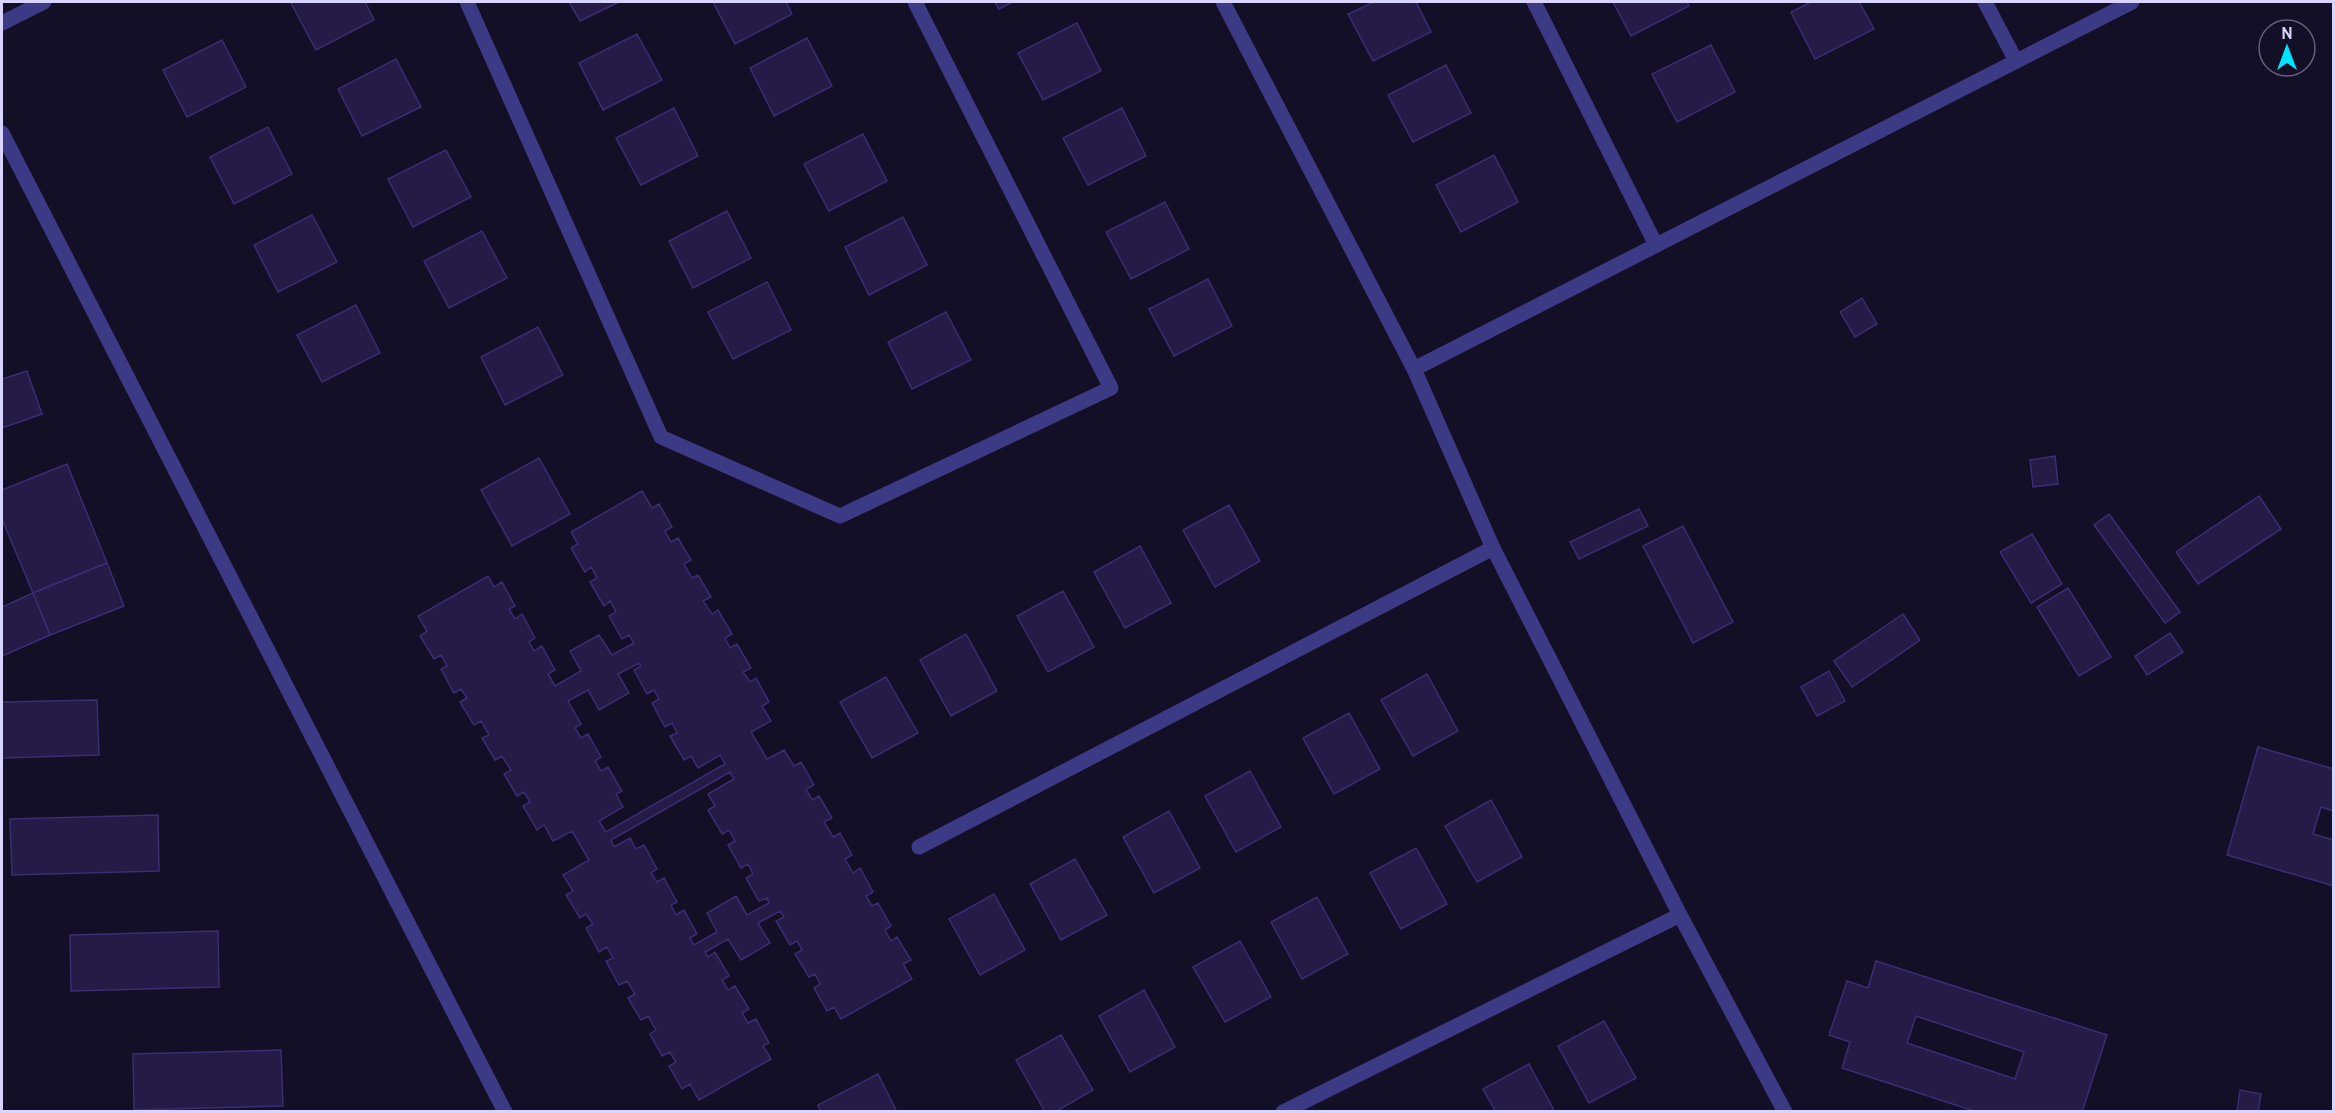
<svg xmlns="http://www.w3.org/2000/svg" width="2335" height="1113" font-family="Overpass,sans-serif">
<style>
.building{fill:#241b47;stroke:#3b2d73;stroke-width:1.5;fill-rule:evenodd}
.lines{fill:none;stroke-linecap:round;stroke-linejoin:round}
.minor{stroke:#3d3a85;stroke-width:15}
</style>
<rect width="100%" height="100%" fill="#130f26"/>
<g class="building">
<path d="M294,2H365L374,20L316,50L291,3Z"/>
<path d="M569,2H619L580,21Z"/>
<path d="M713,2H786L792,14L735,44Z"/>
<path d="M995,2H1013L999,9Z"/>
<path d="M1374,2H1416L1431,32L1373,61L1348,14Z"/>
<path d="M1613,2H1687L1689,6L1631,36Z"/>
<path d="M1811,2H1859L1874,29L1815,59L1791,12Z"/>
<path d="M1077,23L1101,71L1043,100L1018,53Z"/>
<path d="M637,34L662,80L603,110L579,63Z"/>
<path d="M807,38L832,86L774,116L750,68Z"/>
<path d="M222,40L246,87L187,117L163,70Z"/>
<path d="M1711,45L1735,92L1677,122L1652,74Z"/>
<path d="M396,59L421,107L362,136L338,89Z"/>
<path d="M1446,65L1471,113L1413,142L1388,95Z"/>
<path d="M674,108L698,156L641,185L616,138Z"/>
<path d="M1122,108L1146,156L1088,185L1063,138Z"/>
<path d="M268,127L292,174L234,204L210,157Z"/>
<path d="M863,134L887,181L829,211L804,164Z"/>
<path d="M446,150L471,197L413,227L388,179Z"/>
<path d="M1494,155L1518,202L1461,232L1436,185Z"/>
<path d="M1165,202L1189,249L1131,279L1106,232Z"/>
<path d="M727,211L751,258L693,288L669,241Z"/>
<path d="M312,215L337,262L278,292L254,245Z"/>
<path d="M903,217L927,265L869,295L845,247Z"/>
<path d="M482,231L507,278L449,308L424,261Z"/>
<path d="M1208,279L1232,326L1174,356L1149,309Z"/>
<path d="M767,282L791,330L733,359L708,312Z"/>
<path d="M1862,298L1877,324L1855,337L1840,312Z"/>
<path d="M356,305L380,353L322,382L297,335Z"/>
<path d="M946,312L971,360L912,389L888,342Z"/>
<path d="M538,327L563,375L505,405L481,357Z"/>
<path d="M27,371L42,414L2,428V379Z"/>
<path d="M2055,456L2058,484L2033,487L2030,460Z"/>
<path d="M539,458L570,514L512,546L481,490Z"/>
<path d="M67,464L107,563L33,593L2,519V490Z"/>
<path d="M642,491L652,508L659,504L672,527L665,531L671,542L678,538L691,560L684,564L692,578L698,575L711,597L703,601L712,614L718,610L732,634L725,638L730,648L737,644L751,668L743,672L750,682L756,678L769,702L762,706L771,721L751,732L767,759L784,750L794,766L801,762L814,785L806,789L812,800L819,796L832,818L824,822L833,837L840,833L852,855L845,859L853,873L860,868L873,892L866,896L872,906L878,903L891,926L885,930L891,941L897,937L911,960L903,964L912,979L841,1019L834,1007L827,1011L814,988L820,984L815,974L809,977L795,954L802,950L797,941L790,945L776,921L784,917L780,911L758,923L770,943L741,960L728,939L705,952L708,957L715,952L729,976L722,980L728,990L735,986L749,1009L742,1013L748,1023L756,1019L769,1043L763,1046L771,1059L699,1100L690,1084L682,1089L669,1066L676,1062L670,1052L662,1056L650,1034L656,1030L648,1016L641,1020L628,998L635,994L627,981L619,985L606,961L613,958L607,947L599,952L586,928L593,924L586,914L580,918L566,895L573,891L563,875L589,860L572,831L553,841L544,825L537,830L523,806L530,802L524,792L517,796L504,774L511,770L502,756L495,760L482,738L489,735L481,721L474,725L460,702L467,698L461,689L454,693L441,669L447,666L441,655L434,659L420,636L427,631L418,616L488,576L494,587L502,582L515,606L509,609L515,619L522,614L535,638L529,642L534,651L542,646L555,670L548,674L555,686L581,671L570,651L599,635L612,655L634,643L629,635L622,639L609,616L616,612L610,601L604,606L590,582L597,578L591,567L585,572L571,548L578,544L571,532ZM639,663L641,666L634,670L647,694L654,690L659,699L652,703L665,727L672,723L677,733L670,736L684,760L691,756L698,768L720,755L725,764L606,832L599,821L623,807L616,794L622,791L608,767L601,771L595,761L601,757L588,734L581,738L575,728L581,724L568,701L588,690L599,710L629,693L618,674ZM730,772L734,779L708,794L715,806L708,810L722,834L729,830L735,841L728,845L741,868L748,864L753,874L746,878L759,901L767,898L769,903L747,915L736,896L707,913L717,932L694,945L690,938L697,934L684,910L676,915L671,905L677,902L664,878L657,882L651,873L657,869L644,845L636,849L630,838L614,847L611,840Z"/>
<path d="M2259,496L2281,529L2198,584L2176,552Z"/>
<path d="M1229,505L1260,561L1215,587L1183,530Z"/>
<path d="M1639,509L1648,526L1579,559L1570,542Z"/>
<path d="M2109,514L2180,612L2165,623L2094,525Z"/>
<path d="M1683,526L1733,622L1693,643L1643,546Z"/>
<path d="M2032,534L2062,584L2031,603L2000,552Z"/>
<path d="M1140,546L1171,603L1125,628L1094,572Z"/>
<path d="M107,563L124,606L50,635L33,593Z"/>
<path d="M2068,588L2111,657L2079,676L2037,607Z"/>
<path d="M1063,591L1094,647L1048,672L1017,616Z"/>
<path d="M33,593L50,635L2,656V607Z"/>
<path d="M1903,614L1920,640L1852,687L1834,661Z"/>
<path d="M2170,633L2183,652L2147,675L2135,656Z"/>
<path d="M966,634L997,691L951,716L920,660Z"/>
<path d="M1829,671L1845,701L1817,716L1801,687Z"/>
<path d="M1427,674L1458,731L1413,756L1381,700Z"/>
<path d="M886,677L918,733L872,758L840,702Z"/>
<path d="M97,700L99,755L2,758V702Z"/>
<path d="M1349,713L1380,769L1334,794L1303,738Z"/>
<path d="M2258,747L2334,769V811L2321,807L2313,834L2334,840V886L2227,855Z"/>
<path d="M1250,771L1281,827L1236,852L1205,796Z"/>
<path d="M1491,800L1522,857L1477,882L1445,826Z"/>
<path d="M1169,811L1200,868L1154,893L1123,837Z"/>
<path d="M158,815L159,871L12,875L10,819Z"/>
<path d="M1416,848L1447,904L1401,929L1370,873Z"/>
<path d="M1075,859L1107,915L1061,940L1030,884Z"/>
<path d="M994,894L1025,950L980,975L949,919Z"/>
<path d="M1317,897L1348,954L1302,979L1271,922Z"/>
<path d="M218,931L219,987L71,991L70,935Z"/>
<path d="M1240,941L1271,997L1225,1022L1193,967Z"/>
<path d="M1876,961L2107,1035L2082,1112H1977L1842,1068L1850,1042L1829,1035L1847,981L1868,988ZM1916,1016L2024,1052L2015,1079L1907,1043Z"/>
<path d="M1144,990L1175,1047L1130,1072L1099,1016Z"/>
<path d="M1604,1021L1636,1078L1589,1103L1558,1046Z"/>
<path d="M1061,1035L1093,1090L1055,1112H1045L1016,1060Z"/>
<path d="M281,1050L283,1106L134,1110L133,1054Z"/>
<path d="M1529,1064L1555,1112H1496L1483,1089Z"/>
<path d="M878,1074L897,1112H821L818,1105Z"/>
<path d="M2240,1090L2261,1094L2258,1112H2237Z"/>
</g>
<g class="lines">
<g class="minor">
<path d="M467,2L661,437L840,516L1111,388L915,2"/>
<path d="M1223,2L1414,369L1493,548L1680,915L1785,1112"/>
<path d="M1534,2L1656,245"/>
<path d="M1985,2L2016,61"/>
<path d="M2,23L44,2"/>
<path d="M2,133L505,1112"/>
<path d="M1414,369L2132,2"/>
<path d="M919,847L1493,548"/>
<path d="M1283,1112L1680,915"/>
</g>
</g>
<rect width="2335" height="1113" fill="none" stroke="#d9d4ff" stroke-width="6"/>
<g transform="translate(2287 48)"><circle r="28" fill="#130f26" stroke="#625e7d" stroke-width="1.5"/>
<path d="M0-4.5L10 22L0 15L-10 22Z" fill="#00e5ff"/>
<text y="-9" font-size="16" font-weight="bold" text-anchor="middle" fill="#d9d4ff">N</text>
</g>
</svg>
